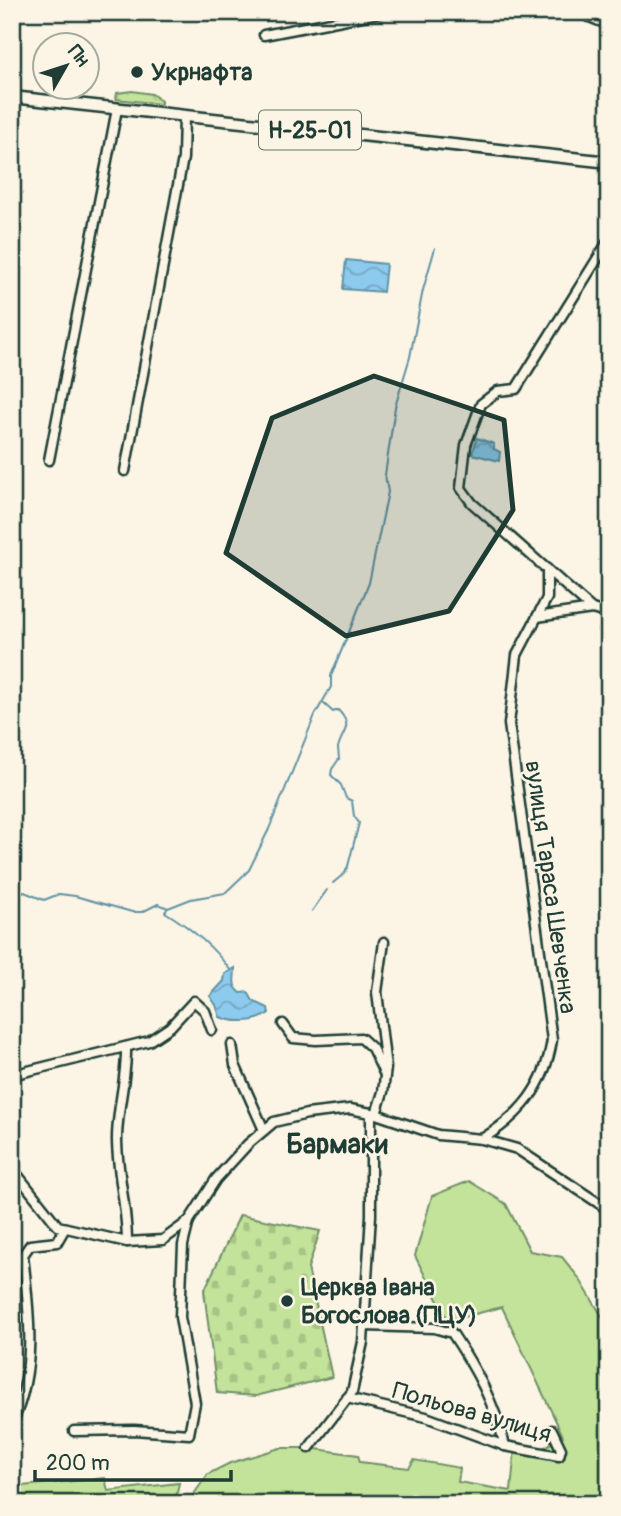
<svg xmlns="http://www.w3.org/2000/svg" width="621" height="1516" font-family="Pangolin,sans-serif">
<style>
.grass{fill:url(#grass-tufts);stroke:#719068;stroke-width:2}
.cemetery{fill:url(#cemetery-stones);stroke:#719068;stroke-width:2}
.garden{fill:#c3e39b;stroke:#719068;stroke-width:2}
.water{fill:url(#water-waves);stroke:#6192a4;stroke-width:2}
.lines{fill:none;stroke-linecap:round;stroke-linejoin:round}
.stream{stroke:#6192a4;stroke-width:2}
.minor-casing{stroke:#1f3d34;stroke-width:13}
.major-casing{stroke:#1f3d34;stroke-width:15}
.minor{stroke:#fcf5e5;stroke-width:8}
.major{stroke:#fcf5e5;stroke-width:10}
.marked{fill:#1f3d34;fill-opacity:0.2;stroke:#1f3d34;stroke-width:5;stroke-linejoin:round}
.poi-dot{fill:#1f3d34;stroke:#fcf5e5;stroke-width:2.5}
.labels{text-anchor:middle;stroke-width:5;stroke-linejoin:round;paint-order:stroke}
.shield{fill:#fcf5e5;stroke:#617469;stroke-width:2}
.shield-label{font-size:23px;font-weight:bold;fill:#1f3d34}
.poi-label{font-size:24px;font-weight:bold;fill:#1f3d34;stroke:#fcf5e5;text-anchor:start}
.street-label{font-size:24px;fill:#1f3d34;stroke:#fcf5e5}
.quarter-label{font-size:28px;font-weight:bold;fill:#1f3d34;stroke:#fcf5e5}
</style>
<defs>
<pattern id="grass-tufts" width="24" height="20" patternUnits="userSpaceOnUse" patternTransform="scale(1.75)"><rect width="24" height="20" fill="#c3e39b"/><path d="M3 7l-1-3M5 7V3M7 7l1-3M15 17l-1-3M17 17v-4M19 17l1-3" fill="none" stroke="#a7c486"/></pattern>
<pattern id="cemetery-stones" width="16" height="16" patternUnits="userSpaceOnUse" patternTransform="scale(1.75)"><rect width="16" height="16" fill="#c3e39b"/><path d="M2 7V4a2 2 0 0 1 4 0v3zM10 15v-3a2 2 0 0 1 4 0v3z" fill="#a7c486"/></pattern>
<pattern id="water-waves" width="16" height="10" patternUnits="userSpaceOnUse" patternTransform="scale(1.75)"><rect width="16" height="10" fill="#8dcbee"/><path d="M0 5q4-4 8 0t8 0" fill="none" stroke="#73a6c2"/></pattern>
</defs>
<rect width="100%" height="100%" fill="#fcf5e5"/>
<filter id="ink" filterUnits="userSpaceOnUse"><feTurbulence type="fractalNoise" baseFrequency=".0143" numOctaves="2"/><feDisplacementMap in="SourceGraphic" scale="14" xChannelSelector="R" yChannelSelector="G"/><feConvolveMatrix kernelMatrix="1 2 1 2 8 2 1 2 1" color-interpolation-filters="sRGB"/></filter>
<g filter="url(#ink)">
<path class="grass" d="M132,91L152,94L161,101V104L116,99L117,93Z"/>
<path class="cemetery" d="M240,1215L320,1231L308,1268L332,1377L256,1396L217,1393L204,1291Z"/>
<path class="garden" d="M469,1181L506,1204L530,1251L562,1257L579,1278L609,1328V1504H14L12,1487L105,1478L108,1491L179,1483L175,1503L187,1504L208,1474L230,1463L280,1448H309L358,1455L360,1462L409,1468L414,1460L460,1468L458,1482L511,1491L515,1448L533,1454L563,1436L502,1307L448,1321L415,1256L432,1196Z"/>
<g class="water">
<path d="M346,260L386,264L383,292L343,289Z"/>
<path d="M477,438L494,444V449L500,452L499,461L472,454Z"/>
<path d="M235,968C235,980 231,985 241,993L248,992L253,1001L268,1008L269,1013C257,1023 234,1023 220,1017L216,1005L210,996L224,981L225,974Z"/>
</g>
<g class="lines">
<g class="stream">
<path d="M323,703L333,712L338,710C355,727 341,732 338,748C338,748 339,759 339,759L332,769L331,775L341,785L346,798L352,801L354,816L359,823L348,866L345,873L333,883"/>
<path d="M12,887L44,900L59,894L75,896L132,912H142L158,904L168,908L191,899L225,893L249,870L269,829L315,715L331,687V676L369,583L388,492L385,475L395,407L410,357L423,290L435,248"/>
<path d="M167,909L165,912C191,928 213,946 231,971"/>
<path d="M312,911L327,890"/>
</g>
<defs>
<g id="minor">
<path d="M577,12L609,25"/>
<path d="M264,35L383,12"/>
<path d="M49,460L117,109"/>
<path d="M125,471L183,158L184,116"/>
<path d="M592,609L472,503L461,488L466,445L481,404L498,391L516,389L609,240"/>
<path d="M608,615L605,630L609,643"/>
<path d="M537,617L592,609L609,614"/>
<path d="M283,1024L293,1038L316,1040L361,1038L372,1048L384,1073"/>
<path d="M232,1045L235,1065L264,1130"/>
<path d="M126,1047C127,1078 117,1108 117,1139C117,1173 127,1207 127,1242"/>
<path d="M12,1075L149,1041L170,1027L194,1001L205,1011L212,1030"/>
<path d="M376,1114L383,1092L386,1068L377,992L384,942"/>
<path d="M482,1139C521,1115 545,1086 552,1040L509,724L517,655L547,598V569"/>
<path d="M12,1168L58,1226L127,1242L163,1240L189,1221L216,1179L248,1144L274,1122L307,1114L350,1109L376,1114L438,1135L482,1139L517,1149L609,1210"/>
<path d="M364,1326L434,1328L452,1333C476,1369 495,1404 505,1446"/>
<path d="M347,1398L426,1417L505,1446L559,1456L561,1449L552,1430"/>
<path d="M14,1419C37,1365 29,1312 23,1255L30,1245L57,1242L65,1228"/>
<path d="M74,1431L134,1430L189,1434L195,1403L180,1317L183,1245L189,1221"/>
<path d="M309,1448L352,1392L363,1342L371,1215V1113"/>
</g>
<path id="major" d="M12,97L609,162"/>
</defs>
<use href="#minor" class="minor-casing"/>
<use href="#major" class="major-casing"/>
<use href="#minor" class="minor"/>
<use href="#major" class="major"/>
</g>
</g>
<path class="marked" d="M374,376L504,420L513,510L449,611L346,636L226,553L272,418Z"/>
<g class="poi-dot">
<circle cx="137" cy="72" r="7"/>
<circle cx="287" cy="1301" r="7"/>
</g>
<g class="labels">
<rect class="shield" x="259" y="110.5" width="102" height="39" rx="5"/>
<g class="shield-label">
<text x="310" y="138">Н-25-01</text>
</g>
<g class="poi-label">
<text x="151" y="80">Укрнафта</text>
<text x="301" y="1295">Церква Івана<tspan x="301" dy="28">Богослова (ПЦУ)</tspan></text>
</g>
<g class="street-label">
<text transform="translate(551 887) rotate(82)" y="8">вулиця Тараса Шевченка</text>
<text transform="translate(472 1412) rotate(16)" y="8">Польова вулиця</text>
</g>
<g class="quarter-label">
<text x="337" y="1153">Бармаки</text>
</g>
</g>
<rect width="621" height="1516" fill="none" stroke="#fcf5e5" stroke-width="42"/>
<rect x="21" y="21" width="579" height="1474" fill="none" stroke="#1f3d34" stroke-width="2.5" filter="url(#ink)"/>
<g transform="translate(66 66) rotate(51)"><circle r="33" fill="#fcf5e5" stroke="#a4ab9e" stroke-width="2"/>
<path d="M0-5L12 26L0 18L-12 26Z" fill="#1f3d34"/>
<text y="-10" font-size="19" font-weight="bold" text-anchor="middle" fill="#1f3d34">Пн</text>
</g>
<path d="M35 1470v10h196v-10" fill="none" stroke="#1f3d34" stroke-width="3.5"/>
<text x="46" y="1470" font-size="21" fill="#1f3d34" stroke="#fcf5e5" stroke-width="5" paint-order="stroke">200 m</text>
</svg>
